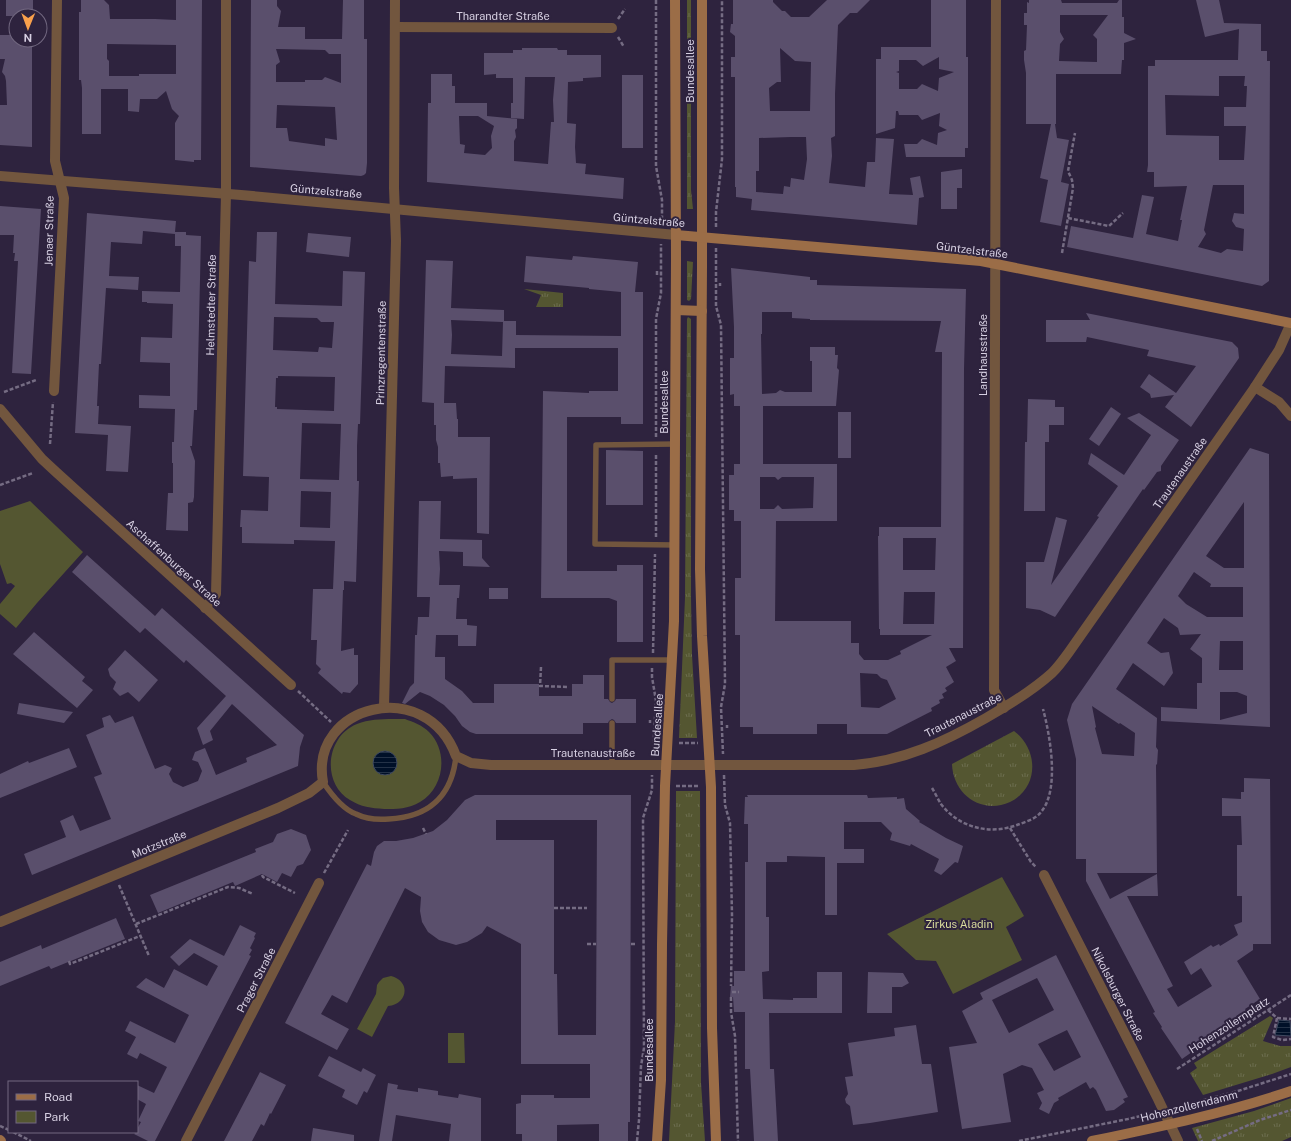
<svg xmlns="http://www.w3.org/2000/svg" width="1291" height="1141" font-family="'Public Sans',sans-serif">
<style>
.grass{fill:url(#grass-tufts)}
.green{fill:#545631}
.water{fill:url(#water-rules);stroke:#404a60}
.building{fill:#5a4f6c;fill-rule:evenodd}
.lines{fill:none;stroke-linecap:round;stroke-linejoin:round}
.path{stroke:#756c83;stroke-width:2.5;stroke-dasharray:4 2;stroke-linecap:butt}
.lane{stroke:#72563e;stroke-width:5.5}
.street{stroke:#72563e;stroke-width:10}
.secondary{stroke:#9b6d47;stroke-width:10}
.labels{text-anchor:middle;stroke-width:4;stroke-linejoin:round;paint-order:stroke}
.street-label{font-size:11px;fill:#d7d0e2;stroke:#2e233e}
.park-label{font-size:11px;fill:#dadd9b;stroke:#2e233e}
</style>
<defs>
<pattern id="grass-tufts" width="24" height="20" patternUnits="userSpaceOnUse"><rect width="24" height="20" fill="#545631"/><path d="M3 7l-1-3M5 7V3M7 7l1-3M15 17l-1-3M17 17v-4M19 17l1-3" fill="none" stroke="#6c6d4f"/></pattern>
<pattern id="water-rules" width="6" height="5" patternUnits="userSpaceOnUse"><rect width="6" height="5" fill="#001028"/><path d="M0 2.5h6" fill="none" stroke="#243247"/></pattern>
</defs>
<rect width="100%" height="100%" fill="#2e233e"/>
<g class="grass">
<path d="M687,0H691V190L693,209H687Z"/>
<path d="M687,261L693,262L691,299L689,301L687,300Z"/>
<path d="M524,289L563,293V307H536L541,295Z"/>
<path d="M688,317L691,319V598L692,655L697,738H679L685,598L687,319Z"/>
<path d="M1014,731C1038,749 1040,787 1010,802C981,815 953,794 952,764Z"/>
<path d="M676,791H700L701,1083L705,1141H669L675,1022Z"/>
<path d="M1270,1016L1273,1018L1263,1041L1280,1046H1291V1067L1272,1074L1203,1095L1190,1073L1197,1068L1194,1063Z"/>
<path d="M1291,1098V1137L1282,1141H1198L1192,1128L1254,1111Z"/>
</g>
<g class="green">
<path d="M30,501L83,552L37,603L16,628L0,614V604L15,586L11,583L7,584L0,564V511Z"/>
<path d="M405,719C413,722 422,725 429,732C449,752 444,788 420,802C409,809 396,809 384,809C371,808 361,807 350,800C321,783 326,736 357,724C372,718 389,719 405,719Z"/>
<path d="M1002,877L1024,916L1006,927L1022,960L953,994L936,961L916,960L887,934Z"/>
<path d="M391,976C411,981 408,1004 388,1006L372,1037L357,1029L376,994L377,985L379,982L383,978Z"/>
<path d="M448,1033H464L465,1063H448Z"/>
</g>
<g class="water">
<circle cx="385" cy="763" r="12"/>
<path d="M1279,1020L1290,1021L1291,1036L1275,1035Z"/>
</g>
<g class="building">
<rect x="6" y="0" width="27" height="16"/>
<path d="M81,0H104L109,5L110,19H155L176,20V0H202L201,160H194V162L175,160V123L179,116L172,109L166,91L157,99H140L139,112L128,111V89H101V134H82V88L81,80H79V12H81ZM107,44L176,45V74H139V76H109V61L107,59Z"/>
<path d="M251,0H277V6L281,11L278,27H305V39H342L343,0H364V39H367V163L366,173L364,175L361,176L250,167ZM276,49L325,50L329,54H341V83L325,77L322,80H305V82H276V65L280,62ZM277,105L335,107L337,140L325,138V146L289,141L287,128H276Z"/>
<path d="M733,0H773V2L782,11H785L791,17H809L827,0H870L857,13H850L838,25L835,94V136L831,138L832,156L829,183L865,187L867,162H875L876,138L894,139L889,194L913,195L910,178L920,176L924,197L919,198L917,225L751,210L752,199L736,197V187H735V77H731V57H735V36L730,32L731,24H733ZM780,48L795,61L811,62L810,111H770L769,88L777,82H781ZM791,137H806L807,159L804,180L791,178L790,187L784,186L783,194L756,192V171H759V138Z"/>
<path d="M931,0H966V57H968V148H965V157H906L904,144H917L922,139L937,145L938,133L947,130L939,126L940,113L922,120L918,115H899L898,111H896L895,128L876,134V59H881V47H931ZM939,57V69L954,72L939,78L938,91L922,84L917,89H899V73L896,72L899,71V60H916L923,66Z"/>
<path d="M1029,0H1061L1062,3H1117L1119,0H1122V17H1124V33L1136,39L1124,43V60H1122L1121,74H1056V124H1055L1057,138L1069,140L1061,182L1069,184L1061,226L1040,222L1048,180L1040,178L1051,124H1026V73L1024,60V51L1026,50L1027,25H1024V13H1027V2L1029,3ZM1060,15H1108L1093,35L1097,39V62L1059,61L1060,44L1064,39L1060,32Z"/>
<path d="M1196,0H1219L1224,23L1261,24V51H1267V61H1270L1269,281L1262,286L1067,247L1071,226L1133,238L1142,195L1154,197L1146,234L1178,241L1182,220H1180L1187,186L1154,187V172H1147L1148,165V66H1155V60H1238L1239,29L1205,37ZM1219,76H1245L1244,86H1247L1246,107H1224V126H1246L1244,160H1219V136L1166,135L1165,95L1219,96ZM1213,185H1244V214L1234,213L1232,221L1236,227L1244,229L1243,251L1227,249L1221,253L1198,247L1206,234L1204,230Z"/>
<path d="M0,35H16V40H32V147L0,145V105H7L6,81L5,76L2,72L5,59H0Z"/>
<path d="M522,48H557L558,50H567V55H601V77L585,78H583V81L568,82L567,123L576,124L575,147L576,163L586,164L585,174L624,178L623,199L427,182L428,103H431V74H452V86H455V103H487V116L517,119V128L515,130L516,137L514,141V161L548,164L551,122H554L553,100L555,77H525L524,119L511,118V103H513V78H496V74L484,75V53H513V50H522ZM459,116H478L494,126L491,136L492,148L485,155L464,153L465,145L460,144Z"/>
<rect x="622" y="75" width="21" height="73"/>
<path d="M962,169V188H957V209H941V172Z"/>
<path d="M0,206L41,209L31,374L12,373L18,261H14L15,253H13L14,235H0Z"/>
<path d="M87,213L176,221L175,232H186V235L201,236L197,410H194L192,446H190L195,461L194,497L193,502L188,503V531L166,530L168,493H173V463H172V442H174L175,409L139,408V395L170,396V363L140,362L141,337L172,338L173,304L147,303V302H142V291L180,292L181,246H175V234L143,231L142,244L111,242L109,276L139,277L138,290L106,288L101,364H99L97,406H99L98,424L131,426L128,472L106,471L108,435L75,433Z"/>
<path d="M257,232H277L275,304L342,306L343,271L365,272L360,424H358L357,446V481H359L356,582L344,581V590H343L341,651L354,648V655H358V684L350,693L343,692L342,694L318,673L321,669L316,664L317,640H311L313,589H333L335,541L294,540V544L242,543V527H240L241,510L268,511L269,477L243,476L249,261L256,262ZM274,317L317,318L321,322H334L332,348L319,347L318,352L273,350ZM278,376L335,377L334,411L277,409V407H275L276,378H278ZM302,423L341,424L339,480L300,479ZM301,491L331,492L330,528L300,527Z"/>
<path d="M308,233L351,237L349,257L306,252Z"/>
<path d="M526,256L572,260L573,256L638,262L635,292H643V424H621V417H567V571H617V565H643V642H617V601L609,598H541L543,391L589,393V391H618V348H515V368L445,366L444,403H456L457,419H458V437H490L489,534L477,533V478L453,479V476L441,477L440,463H438V447L436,440V425H434V403L422,402L426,260L453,261L451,308L504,310V321H516V335L621,336V292L589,289V288L524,282ZM451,320L503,322L502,356L451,354L452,335Z"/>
<path d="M731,268L810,277V280H817V285L966,289L964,369L963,648H949L956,661L946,667L954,682L945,688L947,691L942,694L944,698L939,700L940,703L931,708L932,711L887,734H847V724H817V734H753V727H740V635H735V578H741V521H734V510H729V475H734V464H740V406H734V394L730,395V358H734V327ZM762,312H792V318L810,319V320L941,321L935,352H942L941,527H879V536H878L879,629H880V635H932L900,651L901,654L888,660H864L859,654V643H851V621H775L776,521H837V464H763V406H836L839,370L837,368L838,355H835V347H810V361H812V392H785L780,390L776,393L762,394L761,334H762ZM760,477H775L778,480L782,477H814L813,508L782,509L778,505L774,509H760ZM903,538H936L935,570H903ZM904,592H935L934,624H903ZM860,673L877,674L881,678L887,680L896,699L879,708L861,707Z"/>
<path d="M1086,313L1232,342L1238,348L1239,358L1191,427L1165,407L1174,395L1151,398L1150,394L1140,387L1149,374L1176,393L1196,366L1147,356L1149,350L1087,337L1086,342H1046V320H1090Z"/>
<path d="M1028,399L1055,400V407H1064V425H1049V442H1045V511H1024L1025,442H1027Z"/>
<path d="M1111,407L1121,414L1099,446L1089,439Z"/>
<rect x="838" y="412" width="13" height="46"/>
<path d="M1139,413L1179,440L1161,466V471L1157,472L1144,490L1143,489L1055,617L1040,610L1026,608V562H1044L1056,517L1067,520L1051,585L1099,517L1097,516L1118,486L1088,464L1091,453L1124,475L1151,435L1127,418Z"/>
<path d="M1250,448L1269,454L1270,727L1161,721V707L1197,709V683H1202V658L1190,649L1201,634L1180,635L1178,628L1164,618L1147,643L1161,653L1169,652L1173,673L1164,686L1133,663L1116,689L1157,718L1156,747L1158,750L1157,765L1156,764L1157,873H1097L1110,899L1157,874L1158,896H1127L1173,986L1167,989L1178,1007L1212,986L1201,968L1191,975L1184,962L1211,945L1213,947L1219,944L1220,946L1238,935L1234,925L1242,922V896H1237V845H1242L1241,816H1222V798L1241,799V792H1244V778L1270,779L1271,944H1253V950L1237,961L1260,999L1245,1009L1247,1012L1190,1048L1192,1052L1182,1059L1161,1028L1162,1027L1153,1013L1155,1012L1086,881V859H1076V759L1067,720L1072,704ZM1244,502V568H1224L1206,556ZM1194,572L1211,584L1210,587H1243V617H1207L1186,604L1178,596ZM1220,641H1243V670H1219ZM1220,692H1237L1247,696V713L1220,720ZM1092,706L1119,724L1120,723L1135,733L1134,756L1102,754L1095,728L1096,727Z"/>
<path d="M606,450L643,451V505H606Z"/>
<path d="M419,501H441L440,539L482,540V558L490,567L463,566V552L439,551L440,569L439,585H460L459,598H457L456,619H467V625L477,626L476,646H458V635H436L435,657H445V679L462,691L473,703H494V684H539V696H572V684H583V675H604V699H608L610,702L612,703L615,701L616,699H636V723H616L614,720L612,719L609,721L608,723H583V734H476L470,732L462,726L455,716L444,705L430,696L420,692L405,704L402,703L410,687L414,683L415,635H417L418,617H429L430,597H417Z"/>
<path d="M87,555L155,616L162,608L304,735L300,747L298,766L32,875L24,854L66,837L60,821L73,815L80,831L111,819L94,777L102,774L86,735L104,727L102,718L110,715L115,723L133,716L155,769L165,765L172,768L169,774L173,782L183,787L198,781L202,771L198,762L192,760L195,752L205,748L216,775L247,762L246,758L277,745L232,704L210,731L213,740L203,745L197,728L226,696L186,660L184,663L145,628L140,633L72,572Z"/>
<rect x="489" y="588" width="19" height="11"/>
<path d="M34,632L85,677L82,681L93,690L77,708L13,654Z"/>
<path d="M125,650L158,680L139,702L128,692L120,696L113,689L116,682L110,676L108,669Z"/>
<path d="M19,703L73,712L64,723L17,714Z"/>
<path d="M69,748L77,767L0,798V774L28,761L29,763Z"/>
<path d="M475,795H631L630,1122H628V1141H599V1124L557,1125V1141H522V1134H516V1104L521,1103V1095H554V1098H590V1064H521V944L487,926L482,933L467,942L456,945L439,940L428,932L422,922L420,911L421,897L405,888L347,1003L332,995L321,1014L349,1029L337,1050L285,1023L367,864L371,866L374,852L377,846L384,841H396L413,838L433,831L447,820L465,800ZM496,820H597L596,1035H558L557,974H554V840H496Z"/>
<path d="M747,795H867L868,798L897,797V799L904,798L906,809L920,821L919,822L946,838L963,846L958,863L955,862L941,875L934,871L939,859L911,844L910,846L890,840L892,833L881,822H844V849H864V863H837V915H825V857L787,856V862H766V917H769V971L762,972L763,999L793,1000V998H817V972H842V1013H769L770,1069H774L778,1141H754L750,1069H745V1012H734L733,997H730L731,986H734V971H745V862H748V824H744L745,797H748Z"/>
<path d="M291,829L306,835L311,850L303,864L297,866L291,877L282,873L277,882L262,874L235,886L233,882L158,913L150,895L256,852L255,849L273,842L277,834Z"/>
<path d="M116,918L125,939L51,969L49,966L0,986V962L41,945L42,949Z"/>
<path d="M240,925L256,933L254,937L255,938L250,948L252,950L249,955L251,956L155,1141H148L134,1134L137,1132V1129L141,1122L138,1121L146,1104L137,1099V1085L154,1093L167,1067L140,1053L137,1059L127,1054L136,1037L125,1031L130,1021L175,1043L189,1015L136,987L146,978L164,988L174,969L207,986L218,966L194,953L179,966L170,957L190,939L224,956Z"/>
<path d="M1056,955L1128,1097L1123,1099L1125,1102L1114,1110L1106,1111L1096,1090L1093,1087L1090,1089L1086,1082L1058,1098L1059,1100L1054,1103L1049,1114L1039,1109L1042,1103L1037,1093L1044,1090L1032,1068L1022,1065L1003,1074L1011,1122L962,1129L949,1047L977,1043L962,1011L983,999L980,993ZM1037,978L1054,1010L1009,1033L992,1000ZM1067,1030L1081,1057L1054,1071L1038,1044Z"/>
<path d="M868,972L903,973L909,983L902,987H892V1013H867Z"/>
<path d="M916,1025L922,1064H931L938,1112L870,1123L853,1125L850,1106L846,1103L845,1099L848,1094L845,1077L853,1076L848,1043L895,1036L894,1028Z"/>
<path d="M329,1056L361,1072L363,1068L376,1075L367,1093L364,1091L357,1105L342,1097L345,1090L318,1076Z"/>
<path d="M260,1072L286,1085L271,1114L270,1113L264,1126L261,1124L252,1141H224Z"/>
<path d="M388,1083L398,1085L397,1089L418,1092V1088L438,1091V1095L458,1098L459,1094L481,1098V1141H449L451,1124L396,1115L392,1141H379Z"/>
<path d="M313,1128L354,1135V1141H311Z"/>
</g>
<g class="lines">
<g class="path">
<path d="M656,0V166L662,200V223"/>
<path d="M618,19L625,9"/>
<path d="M618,37L624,47"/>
<path d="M1068,218L1109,226L1123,213"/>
<path d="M716,227V212L722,159V0"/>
<path d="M716,248V306L721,325L725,684L721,707L723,754"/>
<path d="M1062,253L1073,188L1072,180L1068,171L1075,133"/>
<path d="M657,275V271"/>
<path d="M720,286V283"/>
<path d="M4,392L36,380"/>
<path d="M656,437V319L661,293V244"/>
<path d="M50,444L53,402"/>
<path d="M0,485L33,473"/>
<path d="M656,537V454"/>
<path d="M653,653L655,554"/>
<path d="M541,667L540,686L569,687"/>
<path d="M652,668V677L656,701L653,754"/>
<path d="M298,691L331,722"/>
<path d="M650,723V720"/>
<path d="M727,725V728"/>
<path d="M679,743H698"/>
<path d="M724,775L725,805L730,823L732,915L731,986"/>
<path d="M676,786H700"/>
<path d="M932,788C935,793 938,799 941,804C959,828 990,835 1017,825C1025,822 1036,819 1041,812C1060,790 1050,735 1043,709"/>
<path d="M423,828L426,834"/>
<path d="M1010,828L1031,862L1036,867"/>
<path d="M324,873L348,830"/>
<path d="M262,875L263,877L295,893"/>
<path d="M119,885L149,956"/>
<path d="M554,908H587"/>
<path d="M136,924L228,887L239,888L253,894"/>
<path d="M587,944H596"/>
<path d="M631,944H636"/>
<path d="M69,961L70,964L140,936"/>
<path d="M732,992H739"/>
<path d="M731,997V1012L735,1036L738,1141"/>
<path d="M1268,1010L1277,1018L1273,1037L1282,1040L1291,1039"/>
<path d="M1277,1018L1291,1019"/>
<path d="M1177,1069L1291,995"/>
<path d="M1174,1108L1238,1091L1291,1074"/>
<path d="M0,1126L9,1130"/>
<path d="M1197,1129L1202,1141"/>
<path d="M13,1132L31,1141"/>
<path d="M637,1141L639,1120L641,1066L644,1048L643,818L652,790V775"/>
<path d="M1019,1141L1128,1119L1153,1113"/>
<path d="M1212,1141L1260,1120L1291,1110"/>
</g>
<g class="lane">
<path d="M675,545L595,544L596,445L676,444"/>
<path d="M612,699V660H673"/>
<path d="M612,723V765"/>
<path d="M323,782C331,794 342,809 356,814C366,819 378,820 389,819C429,817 452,796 456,756"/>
</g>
<g class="street">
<path d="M996,0L994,690L1004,708"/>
<path d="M395,27L612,28"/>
<path d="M0,176L241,195L676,235"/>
<path d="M1255,387L1279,402L1291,416"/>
<path d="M54,391L64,198L55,161L57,0"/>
<path d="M0,409L42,459L56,472L291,685"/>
<path d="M205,608L216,594L226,194V0"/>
<path d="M384,707L396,241L394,188L395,0"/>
<path d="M1044,875L1158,1099L1178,1141"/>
<path d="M0,922L278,808L309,793L323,782C309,705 426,675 456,756L471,763L491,765H854C903,761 944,742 986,718C1009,705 1032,691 1052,673C1058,667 1064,659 1069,652L1255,387L1279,350L1291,323"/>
<path d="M186,1141L319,883"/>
</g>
<g class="secondary">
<path d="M702,0V267L700,569L702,636L711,787L712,1028L716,1141"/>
<path d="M676,235L981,261L1291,323"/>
<path d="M676,310L702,311"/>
<path d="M0,1140L1,1141"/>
<path d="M657,1141L661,1080L662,944L665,786L674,621L676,260L675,0"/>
<path d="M1092,1141C1159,1127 1226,1113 1291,1091"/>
</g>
</g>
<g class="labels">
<g class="street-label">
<text x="503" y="20">Tharandter Straße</text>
<text transform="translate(690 71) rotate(-90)" y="4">Bundesallee</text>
<text transform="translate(326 191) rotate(5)" y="4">Güntzelstraße</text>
<text transform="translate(649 220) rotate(5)" y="4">Güntzelstraße</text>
<text transform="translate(49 231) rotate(-89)" y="4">Jenaer Straße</text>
<text transform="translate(972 250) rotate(7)" y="4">Güntzelstraße</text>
<text transform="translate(211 305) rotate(-89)" y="4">Helmstedter Straße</text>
<text transform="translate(381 353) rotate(-89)" y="4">Prinzregentenstraße</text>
<text transform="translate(983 355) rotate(-90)" y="4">Landhausstraße</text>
<text transform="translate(664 402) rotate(-90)" y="4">Bundesallee</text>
<text transform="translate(1180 473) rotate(-55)" y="4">Trautenaustraße</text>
<text transform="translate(174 563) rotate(42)" y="4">Aschaffenburger Straße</text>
<text transform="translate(963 715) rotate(-27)" y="4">Trautenaustraße</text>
<text transform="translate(657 725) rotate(-86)" y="4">Bundesallee</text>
<text x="593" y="757">Trautenaustraße</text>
<text transform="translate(159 844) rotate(-22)" y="4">Motzstraße</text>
<text transform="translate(256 980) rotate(-63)" y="4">Prager Straße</text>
<text transform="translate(1118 994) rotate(63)" y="4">Nikolsburger Straße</text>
<text transform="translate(1229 1025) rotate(-33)" y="4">Hohenzollernplatz</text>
<text transform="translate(649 1050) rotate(-90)" y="4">Bundesallee</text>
<text transform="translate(1189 1106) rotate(-14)" y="4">Hohenzollerndamm</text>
</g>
<g class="park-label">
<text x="959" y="928">Zirkus Aladin</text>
</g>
</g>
<rect x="8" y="1081" width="130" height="52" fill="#2e233e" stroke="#726880"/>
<rect x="16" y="1094" width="20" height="6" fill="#9b6d47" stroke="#726880"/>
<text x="44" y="1101" font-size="12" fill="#d7d0e2">Road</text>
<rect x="16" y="1111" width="20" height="12" fill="#545631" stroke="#726880"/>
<text x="44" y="1121" font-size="12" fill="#d7d0e2">Park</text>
<g transform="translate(28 28) rotate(181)"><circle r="19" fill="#2e233e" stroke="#726880"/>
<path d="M0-3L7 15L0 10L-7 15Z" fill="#f9a04c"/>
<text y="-6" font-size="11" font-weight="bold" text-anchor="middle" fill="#d7d0e2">N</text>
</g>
</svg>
